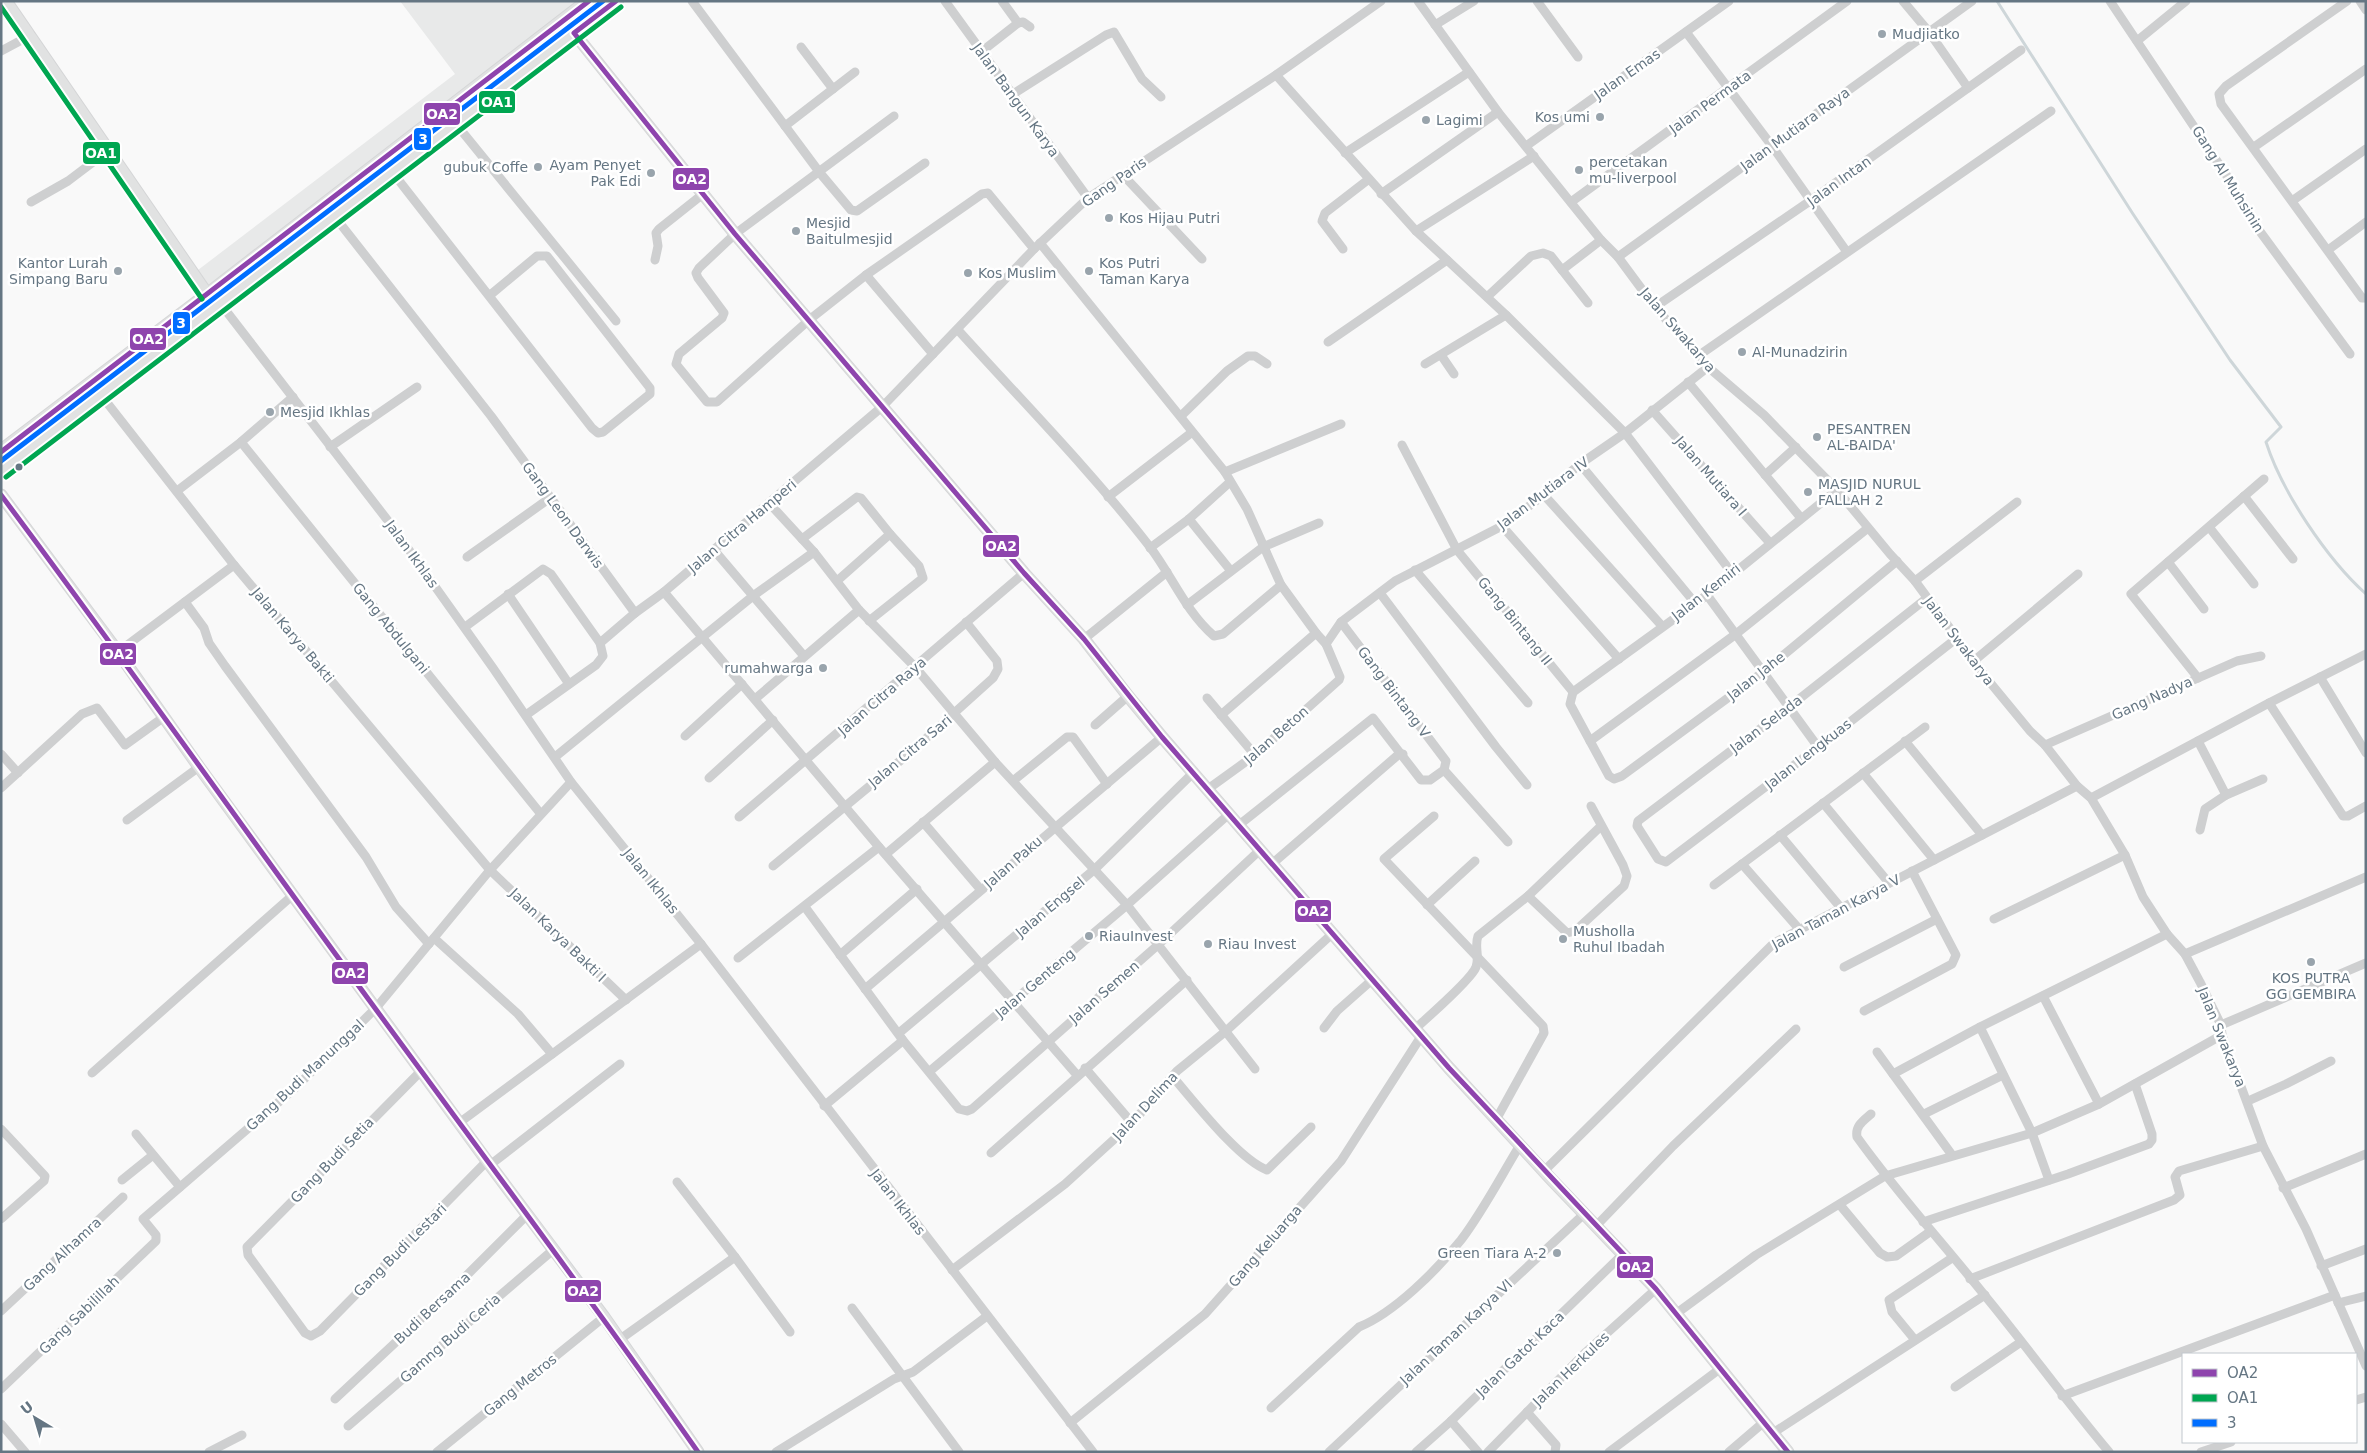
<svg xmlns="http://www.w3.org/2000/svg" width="2367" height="1453" font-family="'DejaVu Sans',sans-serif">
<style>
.built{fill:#e8e9e9}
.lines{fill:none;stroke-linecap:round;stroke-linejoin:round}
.stream{stroke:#ced6d9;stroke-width:3}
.secondary-casing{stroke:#d5d6d7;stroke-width:13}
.primary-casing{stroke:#d5d6d7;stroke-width:16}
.street{stroke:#cecfd0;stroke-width:9}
.secondary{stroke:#e1e2e2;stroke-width:11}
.primary{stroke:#e1e2e2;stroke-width:14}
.bus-1-casing{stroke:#fff;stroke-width:9}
.bus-2-casing{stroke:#fff;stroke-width:9}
.bus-3-casing{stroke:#fff;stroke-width:9}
.bus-1{stroke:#8e44ad;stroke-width:5}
.bus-2{stroke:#00a651;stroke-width:5}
.bus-3{stroke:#006eff;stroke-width:5}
.poi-dot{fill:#99a4ac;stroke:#fff;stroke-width:2}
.bus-dot{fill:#657683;stroke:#fff;stroke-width:2}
.labels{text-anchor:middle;stroke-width:5;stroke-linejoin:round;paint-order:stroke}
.poi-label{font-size:14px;fill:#657683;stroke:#fff;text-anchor:start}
.street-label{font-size:14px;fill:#657683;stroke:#fff}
.line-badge{stroke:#fff;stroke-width:2}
.badge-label{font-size:14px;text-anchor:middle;font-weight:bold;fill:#fff}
</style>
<rect width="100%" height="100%" fill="#f9f9f9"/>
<path class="built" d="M400,1H577L209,286L198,270L455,74Z"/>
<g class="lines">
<path class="stream" d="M1997,1L2133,214L2230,360L2281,427L2266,442C2282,492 2327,559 2366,594"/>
<defs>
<g id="secondary">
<path d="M6,1L208,295"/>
<path d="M574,33L735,234L1024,573L1084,639L1128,696L1162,737L1449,1068L1550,1178L1656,1289L1788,1452"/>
<path d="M1,495L118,652L199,767L487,1161L604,1317L698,1452"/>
</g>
<g id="primary">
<path d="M1,452L208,295L589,1"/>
<path d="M1,471L616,1"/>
</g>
</defs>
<use href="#secondary" class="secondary-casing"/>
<use href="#primary" class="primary-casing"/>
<g class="street">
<path d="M692,1L820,173L851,210L857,211L925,163"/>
<path d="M945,1L1088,198"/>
<path d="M1002,1L1018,23"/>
<path d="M1418,1L1498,112L1601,240L1618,257L1655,307L1708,367L1764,415L1837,490L1890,554L1915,581L1988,680L2030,731L2045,745L2077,786L2091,798L2125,855L2143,897L2167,934L2185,954L2200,982L2221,1025L2222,1035L2263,1146L2306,1229L2366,1366"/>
<path d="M1537,1L1578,57"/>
<path d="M1903,1L1929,32L1968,88"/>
<path d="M2110,1L2227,176L2253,222L2350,354"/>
<path d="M2347,1L2226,86L2219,94L2221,104L2362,298H2366"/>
<path d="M2360,1L2366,10"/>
<path d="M1435,25L1474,1"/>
<path d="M1686,32L1772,146L1847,252"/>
<path d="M2137,41L2186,1"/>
<path d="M801,47L833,89"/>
<path d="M1,51L31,35"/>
<path d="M981,52L1018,23L1023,22L1030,27"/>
<path d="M1276,75L1416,231L1506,315L1625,433L1732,573"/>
<path d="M1013,94L1106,35L1114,32L1142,79L1161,97"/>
<path d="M894,116L735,234L699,268L696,273L698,278L724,313L722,318L679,354L676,364L707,402H717L809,320L866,275L982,194L988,193L1034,249"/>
<path d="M456,124L616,321"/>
<path d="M785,126L855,72"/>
<path d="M1526,146L1729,1"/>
<path d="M2254,147L2366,69"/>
<path d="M1345,153L1469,72"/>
<path d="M393,173L592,428L598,433L603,432L650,394V388L547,256H537L489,296"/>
<path d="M1123,175L1202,259"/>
<path d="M1381,194L1498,112"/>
<path d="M2292,201L2366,149"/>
<path d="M31,202L68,181L109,150"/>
<path d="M1571,202L1847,1"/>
<path d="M335,217L491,416L635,613"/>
<path d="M1416,231L1534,156"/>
<path d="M1343,249L1322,221L1325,213L1369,179"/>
<path d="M2328,250L2366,222"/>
<path d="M1618,257L1972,1"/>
<path d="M655,260L658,246L656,233L659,229L703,194"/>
<path d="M1562,270L1601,240"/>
<path d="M866,275L933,354"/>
<path d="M1487,297L1531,256L1543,253L1551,256L1588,303"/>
<path d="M220,303L392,526L493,668L571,782L701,944L1093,1452"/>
<path d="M1655,307L1810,201L2021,50"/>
<path d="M958,330C1022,401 1091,471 1150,547C1172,576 1186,612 1214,636L1223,634L1281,585L1247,509L1225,472L1040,243"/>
<path d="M1328,342L1447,260"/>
<path d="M1441,355L1454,374"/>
<path d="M1698,356L2051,111"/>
<path d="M1425,364L1506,315"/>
<path d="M1688,382L1801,518"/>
<path d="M101,395L234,565L490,870L626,1000"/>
<path d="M1652,410L1770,543"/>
<path d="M1181,416L1227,371L1248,356H1255L1267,364"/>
<path d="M241,442L540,813"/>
<path d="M1402,445L1457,550L1573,692"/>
<path d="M330,447L417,387"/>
<path d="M1580,464L1695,603"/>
<path d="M1225,472L1341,424"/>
<path d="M1765,475L1796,447"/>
<path d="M177,491L241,442L293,397"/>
<path d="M1544,495L1662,626"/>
<path d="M2244,496L2293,559"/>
<path d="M1108,497L1191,433"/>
<path d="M769,503L814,552L859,610L915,667L995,762L1127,905L1255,1069"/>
<path d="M1189,519L1231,571"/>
<path d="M1502,526L1619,659"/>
<path d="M2209,527L2254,584"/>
<path d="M802,539L857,497L861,498L890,534"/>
<path d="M1150,548L1189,519L1230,482"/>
<path d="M714,550L804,656"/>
<path d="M467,557L550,498"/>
<path d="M2168,562L2204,609"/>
<path d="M1415,570L1528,703"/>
<path d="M837,581L890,534L919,566L923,578L869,621"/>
<path d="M1915,581L2017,502"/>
<path d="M1281,585L1316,633"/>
<path d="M664,592L879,847L1077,1075"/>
<path d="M1380,593L1496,747L1527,785"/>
<path d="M508,594L569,684"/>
<path d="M1707,595L1818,747"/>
<path d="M1927,598L1789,707L1638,821L1637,826L1658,859L1666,862L1818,747L1957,638"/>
<path d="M185,602L204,628L209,643L225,666L366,857L396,907L429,944"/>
<path d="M1187,605L1263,547L1319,523"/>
<path d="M465,627L543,569L551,574L600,643L603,656L596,665L526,715"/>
<path d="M1084,639L1167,572"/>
<path d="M600,643L635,613L664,592L883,406L1034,249L1088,198L1276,75L1381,1"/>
<path d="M1326,644L1341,622L1395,581L1502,526L1544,495L1580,464L1625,433L1708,367"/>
<path d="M118,652L234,565"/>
<path d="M1975,660L2078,574"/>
<path d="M2320,677L2366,753"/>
<path d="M2198,678L2131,594L2264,479"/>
<path d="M1573,692L1570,704L1609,776L1614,779L1622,776L1763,672L1897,561"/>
<path d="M1573,692L1707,595L1837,490"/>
<path d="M1207,698L1255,755"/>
<path d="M755,699L859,610"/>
<path d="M2269,703L2343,816H2348L2366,806"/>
<path d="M1095,725L1128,696"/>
<path d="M685,736L742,684"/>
<path d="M1590,741L1736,634L1868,528"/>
<path d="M1905,741L1982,835"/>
<path d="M2198,741L2226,795"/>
<path d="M2045,745L2237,661L2261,656"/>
<path d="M1,754L18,773"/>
<path d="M555,757L753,596L814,552"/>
<path d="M1444,770L1508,842"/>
<path d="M1863,773L1934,860"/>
<path d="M709,778L773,720"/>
<path d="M1013,781L1067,737H1073L1107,784"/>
<path d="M1,788L82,714L97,708L125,745L164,717"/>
<path d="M1208,789L1255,755L1339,680L1340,677L1326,644L1316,633L1221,715"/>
<path d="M2091,798L2269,703L2366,654"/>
<path d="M1823,803L1889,883"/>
<path d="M1434,816L1384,859L1543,1026L1544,1033L1497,1118"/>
<path d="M739,817L1024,573"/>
<path d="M127,820L199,767"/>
<path d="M923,822L981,890"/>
<path d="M1239,825L1373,718L1421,780H1430L1444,770L1446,761L1341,622"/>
<path d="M2200,830L2205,809L2226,795L2263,779"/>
<path d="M1780,835L1841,908"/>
<path d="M886,854L995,762"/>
<path d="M1273,863L1398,755L1403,754"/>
<path d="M1742,864L1800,930"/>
<path d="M773,866L912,751L993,678L998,669L997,661L966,622"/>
<path d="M1714,885L1925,727"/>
<path d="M1528,896L1567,933L1575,931L1624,886L1627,876L1623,865L1591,806"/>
<path d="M1427,905L1475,861"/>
<path d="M805,907L902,1039L900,1043L824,1106"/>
<path d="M1994,919L2125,855"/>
<path d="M434,938L518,1014L552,1054"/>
<path d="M2185,954L2366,877"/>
<path d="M840,955L917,889"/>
<path d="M738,958L879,847"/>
<path d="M1844,967L1937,919"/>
<path d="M865,989L1162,737"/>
<path d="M2043,996L2099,1104"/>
<path d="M1864,1011L1952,964L1956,955L1912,871"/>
<path d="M2221,1025L2366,963"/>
<path d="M1980,1027L2032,1133L2049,1180"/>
<path d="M1324,1028L1337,1011L1372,980"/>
<path d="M1416,1028C1428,1017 1472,979 1476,967C1480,956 1474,947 1478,936L1528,896L1601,826"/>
<path d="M899,1033L1095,869L1194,772"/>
<path d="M902,1039L959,1109L967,1111L972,1109L1159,944L1260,850"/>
<path d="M1877,1052L1893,1074"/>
<path d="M1085,1068L1132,1123"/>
<path d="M421,1071L247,1247L248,1255L305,1333L311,1336L320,1331L487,1161"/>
<path d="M930,1071L1127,905L1229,814"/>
<path d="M92,1073L293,895"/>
<path d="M1172,1076C1194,1101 1238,1159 1267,1170L1311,1127"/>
<path d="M2248,1101L2286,1084L2331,1061"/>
<path d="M1871,1114C1863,1121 1855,1126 1857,1137C1897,1193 1943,1243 1986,1297C2028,1348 2066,1401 2109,1452"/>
<path d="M1924,1114L2003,1075"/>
<path d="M459,1123L701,944"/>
<path d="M1,1129L45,1176L44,1181L1,1219"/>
<path d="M136,1134L180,1187"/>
<path d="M991,1153L1187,980"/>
<path d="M1952,1155L1893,1074L1980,1027L2167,934"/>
<path d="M490,1165L620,1064"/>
<path d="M1545,1170L1774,943L2077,786"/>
<path d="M122,1180L153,1155"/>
<path d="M677,1182L735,1257"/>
<path d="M2283,1188L2366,1154"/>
<path d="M1840,1205L1880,1253L1887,1257L1896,1256L1931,1231"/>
<path d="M1923,1222L2068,1174L2149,1144L2152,1140V1134L2135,1084"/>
<path d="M1597,1225L1673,1146L1796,1029"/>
<path d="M2321,1266L2366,1249"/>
<path d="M952,1270L1065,1184L1132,1123L1177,1071L1226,1031L1332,934"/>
<path d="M1970,1279L2174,1200L2180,1195L2175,1177L2179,1171L2263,1146"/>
<path d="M2338,1303L2366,1296"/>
<path d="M852,1308L959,1452"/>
<path d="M1,1311L123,1197"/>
<path d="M1677,1313L1756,1255L1885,1176L2032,1133L2099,1104L2222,1035"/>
<path d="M619,1340L735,1257L790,1332"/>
<path d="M1915,1340L1892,1312L1889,1300L1952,1258"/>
<path d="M1955,1387L2021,1342"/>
<path d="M1,1389L156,1241V1235L143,1219L295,1088L376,1008L490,870L571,782"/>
<path d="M2062,1396L2335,1295"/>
<path d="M335,1399L457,1285L527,1215"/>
<path d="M2356,1400L2366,1397"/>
<path d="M1271,1408L1359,1327C1394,1313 1437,1270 1461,1240C1483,1211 1501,1176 1520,1145"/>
<path d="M1527,1412L1556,1445L1555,1452"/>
<path d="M1451,1421L1478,1452"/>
<path d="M1070,1423L1205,1314L1341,1161L1422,1035"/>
<path d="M1,1424L25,1452"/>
<path d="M348,1426L553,1250"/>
<path d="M1773,1433L1985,1295"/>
<path d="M209,1452L242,1435"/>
<path d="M437,1452L604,1317"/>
<path d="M776,1452L894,1379L913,1372L987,1316"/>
<path d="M1329,1452L1584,1214"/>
<path d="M1416,1452L1451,1421L1623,1254"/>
<path d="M1488,1452L1586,1352L1656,1289"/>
<path d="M1609,1452L1721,1368"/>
<path d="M1729,1452L1764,1422"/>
<path d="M2201,1452L2231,1442"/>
</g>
<use href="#secondary" class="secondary"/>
<use href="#primary" class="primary"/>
<defs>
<g id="bus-1">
<path d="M616,1L574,33L735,234L1024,573L1084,639L1162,737L1449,1068L1656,1289L1788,1452"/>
<path d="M1,452L589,1"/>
<path d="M1,495C126,662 246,832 369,1000C479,1150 591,1299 698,1452"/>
</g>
<g id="bus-2">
<path d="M1,7L202,299"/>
<path d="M6,477L621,7"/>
</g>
<path id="bus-3" d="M1,461L603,1"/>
</defs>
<use href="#bus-1" class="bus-1-casing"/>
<use href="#bus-2" class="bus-2-casing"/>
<use href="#bus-3" class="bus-3-casing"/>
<use href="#bus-1" class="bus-1"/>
<use href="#bus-2" class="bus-2"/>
<use href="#bus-3" class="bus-3"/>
</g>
<g class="poi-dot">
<circle cx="1882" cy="34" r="5"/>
<circle cx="1600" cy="117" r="5"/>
<circle cx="1426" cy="120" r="5"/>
<circle cx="538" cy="167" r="5"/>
<circle cx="1579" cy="170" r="5"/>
<circle cx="651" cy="173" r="5"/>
<circle cx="1109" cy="218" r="5"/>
<circle cx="796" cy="231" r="5"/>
<circle cx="118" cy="271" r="5"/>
<circle cx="1089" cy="271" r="5"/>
<circle cx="968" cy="273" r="5"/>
<circle cx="1742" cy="352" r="5"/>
<circle cx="270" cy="412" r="5"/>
<circle cx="1817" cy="437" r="5"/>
<circle cx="1808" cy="492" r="5"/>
<circle cx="823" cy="668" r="5"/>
<circle cx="1089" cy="936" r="5"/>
<circle cx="1563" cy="939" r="5"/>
<circle cx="1208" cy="944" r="5"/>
<circle cx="2311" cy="962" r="5"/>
<circle cx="1557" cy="1253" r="5"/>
</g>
<circle class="bus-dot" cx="19" cy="467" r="4.5"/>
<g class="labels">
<g class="poi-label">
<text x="1892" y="39">Mudjiatko</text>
<text x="1590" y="122" text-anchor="end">Kos umi</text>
<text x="1436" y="125">Lagimi</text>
<text x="1589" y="167">percetakan<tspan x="1589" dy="16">mu-liverpool</tspan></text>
<text x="641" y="170" text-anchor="end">Ayam Penyet<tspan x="641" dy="16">Pak Edi</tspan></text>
<text x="528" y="172" text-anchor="end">gubuk Coffe</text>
<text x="1119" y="223">Kos Hijau Putri</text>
<text x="806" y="228">Mesjid<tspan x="806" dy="16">Baitulmesjid</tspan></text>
<text x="108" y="268" text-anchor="end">Kantor Lurah<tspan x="108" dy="16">Simpang Baru</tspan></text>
<text x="1099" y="268">Kos Putri<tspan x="1099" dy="16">Taman Karya</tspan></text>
<text x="978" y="278">Kos Muslim</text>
<text x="1752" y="357">Al-Munadzirin</text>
<text x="280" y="417">Mesjid Ikhlas</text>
<text x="1827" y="434">PESANTREN<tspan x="1827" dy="16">AL-BAIDA'</tspan></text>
<text x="1818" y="489">MASJID NURUL<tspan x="1818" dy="16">FALLAH 2</tspan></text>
<text x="813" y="673" text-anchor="end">rumahwarga</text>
<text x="1573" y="936">Musholla<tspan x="1573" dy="16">Ruhul Ibadah</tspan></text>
<text x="1099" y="941">RiauInvest</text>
<text x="1218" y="949">Riau Invest</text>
<text x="2311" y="983" text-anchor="middle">KOS PUTRA<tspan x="2311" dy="16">GG GEMBIRA</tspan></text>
<text x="1547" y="1258" text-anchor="end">Green Tiara A-2</text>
</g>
<g class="street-label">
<text transform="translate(1627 74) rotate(-35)" y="5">Jalan Emas</text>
<text transform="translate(1016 100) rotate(54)" y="5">Jalan Bangun Karya</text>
<text transform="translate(1710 102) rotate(-36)" y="5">Jalan Permata</text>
<text transform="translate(1795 129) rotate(-36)" y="5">Jalan Mutiara Raya</text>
<text transform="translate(2228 179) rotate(58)" y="5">Gang Al Muhsinin</text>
<text transform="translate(1839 181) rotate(-36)" y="5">Jalan Intan</text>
<text transform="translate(1114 182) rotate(-35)" y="5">Gang Paris</text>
<text transform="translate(1678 330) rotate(49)" y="5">Jalan Swakarya</text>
<text transform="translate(1711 476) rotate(49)" y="5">Jalan Mutiara I</text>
<text transform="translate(1543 493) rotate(-37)" y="5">Jalan Mutiara IV</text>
<text transform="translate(563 515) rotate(54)" y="5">Gang Leon Darwis</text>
<text transform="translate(742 526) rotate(-40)" y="5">Jalan Citra Hamperi</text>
<text transform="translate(412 554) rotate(54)" y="5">Jalan Ikhlas</text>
<text transform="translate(1706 592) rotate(-38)" y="5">Jalan Kemiri</text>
<text transform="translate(1515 621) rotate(51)" y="5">Gang Bintang II</text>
<text transform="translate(391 628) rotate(51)" y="5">Gang Abdulgani</text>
<text transform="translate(293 635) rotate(50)" y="5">Jalan Karya Bakti</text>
<text transform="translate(1959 641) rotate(53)" y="5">Jalan Swakarya</text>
<text transform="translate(1756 676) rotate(-38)" y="5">Jalan Jahe</text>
<text transform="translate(1394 692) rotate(53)" y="5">Gang Bintang V</text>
<text transform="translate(882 696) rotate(-41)" y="5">Jalan Citra Raya</text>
<text transform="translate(2152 698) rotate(-24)" y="5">Gang Nadya</text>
<text transform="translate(1766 724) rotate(-37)" y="5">Jalan Selada</text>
<text transform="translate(1276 735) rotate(-41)" y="5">Jalan Beton</text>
<text transform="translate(910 751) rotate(-40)" y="5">Jalan Citra Sari</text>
<text transform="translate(1808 754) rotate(-38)" y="5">Jalan Lengkuas</text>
<text transform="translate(1013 862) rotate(-41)" y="5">Jalan Paku</text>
<text transform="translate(651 881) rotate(51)" y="5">Jalan Ikhlas</text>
<text transform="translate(1050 907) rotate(-40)" y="5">Jalan Engsel</text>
<text transform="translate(1836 912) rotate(-28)" y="5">Jalan Taman Karya V</text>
<text transform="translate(558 935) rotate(44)" y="5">Jalan Karya Bakti I</text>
<text transform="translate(1035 983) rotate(-40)" y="5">Jalan Genteng</text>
<text transform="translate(1104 992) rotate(-41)" y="5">Jalan Semen</text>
<text transform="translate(2222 1037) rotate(68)" y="5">Jalan Swakarya</text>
<text transform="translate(305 1075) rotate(-43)" y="5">Gang Budi Manunggal</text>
<text transform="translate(1145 1106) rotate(-47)" y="5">Jalan Delima</text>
<text transform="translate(332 1160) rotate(-46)" y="5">Gang Budi Setia</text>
<text transform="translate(898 1202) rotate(52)" y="5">Jalan Ikhlas</text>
<text transform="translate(1265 1246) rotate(-49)" y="5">Gang Keluarga</text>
<text transform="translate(400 1250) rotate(-45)" y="5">Gang Budi Lestari</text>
<text transform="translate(62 1254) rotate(-43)" y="5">Gang Alhamra</text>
<text transform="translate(432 1308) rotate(-43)" y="5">Budi Bersama</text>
<text transform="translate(79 1315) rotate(-44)" y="5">Gang Sabilillah</text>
<text transform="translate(1456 1332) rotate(-43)" y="5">Jalan Taman Karya VI</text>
<text transform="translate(450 1338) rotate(-41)" y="5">Gamng Budi Ceria</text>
<text transform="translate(1520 1354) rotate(-44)" y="5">Jalan Gatot Kaca</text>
<text transform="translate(1571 1369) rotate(-44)" y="5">Jalan Herkules</text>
<text transform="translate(520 1385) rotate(-39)" y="5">Gang Metros</text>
</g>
</g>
<g class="line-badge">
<rect x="478" y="90" width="38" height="24" rx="5" fill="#00a651"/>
<rect x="423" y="102" width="38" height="24" rx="5" fill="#8e44ad"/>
<rect x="413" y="127" width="19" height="24" rx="5" fill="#006eff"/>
<rect x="82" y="141" width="39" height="24" rx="5" fill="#00a651"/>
<rect x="672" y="167" width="38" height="24" rx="5" fill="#8e44ad"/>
<rect x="172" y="311" width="19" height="24" rx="5" fill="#006eff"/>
<rect x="129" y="327" width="38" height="24" rx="5" fill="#8e44ad"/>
<rect x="982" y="534" width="38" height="24" rx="5" fill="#8e44ad"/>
<rect x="99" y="642" width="38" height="24" rx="5" fill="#8e44ad"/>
<rect x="1294" y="899" width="38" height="24" rx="5" fill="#8e44ad"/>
<rect x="331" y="961" width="38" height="24" rx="5" fill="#8e44ad"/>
<rect x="1616" y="1255" width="38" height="24" rx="5" fill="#8e44ad"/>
<rect x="564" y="1279" width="38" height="24" rx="5" fill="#8e44ad"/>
</g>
<g class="badge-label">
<text x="497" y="107">OA1</text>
<text x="442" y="119">OA2</text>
<text x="423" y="144">3</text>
<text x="101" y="158">OA1</text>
<text x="691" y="184">OA2</text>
<text x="181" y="328">3</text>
<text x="148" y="344">OA2</text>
<text x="1001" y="551">OA2</text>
<text x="118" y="659">OA2</text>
<text x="1313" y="916">OA2</text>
<text x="350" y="978">OA2</text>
<text x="1635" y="1272">OA2</text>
<text x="583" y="1296">OA2</text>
</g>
<rect width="2367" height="1453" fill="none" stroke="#657683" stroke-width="5"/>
<rect x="2182" y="1353" width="175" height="90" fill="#ffffff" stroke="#c1c8cd"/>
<rect x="2192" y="1369" width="25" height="8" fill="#8e44ad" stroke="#c1c8cd"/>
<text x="2227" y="1378" font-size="15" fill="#657683">OA2</text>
<rect x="2192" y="1394" width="25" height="8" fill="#00a651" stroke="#c1c8cd"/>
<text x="2227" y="1403" font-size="15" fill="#657683">OA1</text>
<rect x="2192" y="1419" width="25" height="8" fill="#006eff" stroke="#c1c8cd"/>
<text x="2227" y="1428" font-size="15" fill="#657683">3</text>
<g transform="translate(35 1418) rotate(322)" stroke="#ffffff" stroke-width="4" paint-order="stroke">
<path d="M0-4L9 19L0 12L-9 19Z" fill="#657683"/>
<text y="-8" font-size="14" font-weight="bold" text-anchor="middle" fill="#657683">U</text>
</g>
</svg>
